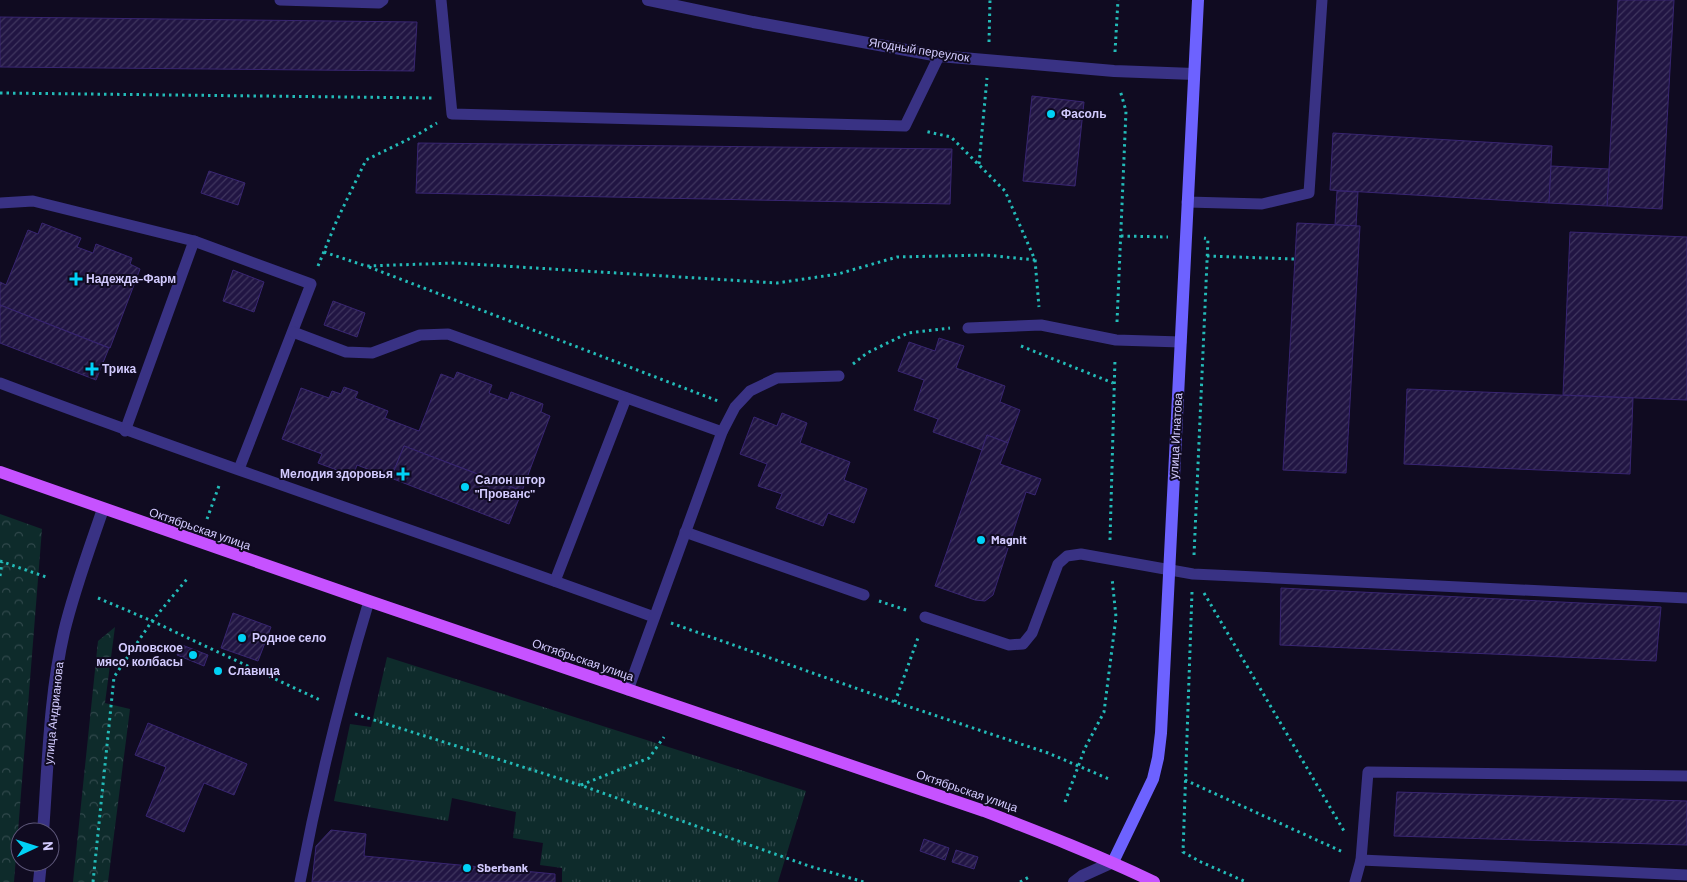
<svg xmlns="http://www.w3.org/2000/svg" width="1687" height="882" font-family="Barlow,sans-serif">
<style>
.grass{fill:url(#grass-tufts)}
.forest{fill:url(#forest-crowns)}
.building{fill:url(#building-hatch);stroke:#382571}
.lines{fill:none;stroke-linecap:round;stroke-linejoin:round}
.path{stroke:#23bbb8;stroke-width:3;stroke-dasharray:2.5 4;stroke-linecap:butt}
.service{stroke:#393284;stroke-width:11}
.minor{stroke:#393284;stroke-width:12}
.tertiary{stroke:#393284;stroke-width:12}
.secondary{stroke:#6d62ff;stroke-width:12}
.primary{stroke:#c652ff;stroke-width:12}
.poi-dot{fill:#00d2f6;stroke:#100b21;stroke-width:2}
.labels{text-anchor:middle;stroke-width:4;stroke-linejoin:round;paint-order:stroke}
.street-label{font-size:12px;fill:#d3cbff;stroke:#100b21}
.poi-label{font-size:12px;font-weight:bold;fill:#d3cbff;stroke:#100b21;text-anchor:start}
</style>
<defs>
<pattern id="grass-tufts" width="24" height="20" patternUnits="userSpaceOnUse" patternTransform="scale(1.25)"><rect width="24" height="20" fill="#0e2b2b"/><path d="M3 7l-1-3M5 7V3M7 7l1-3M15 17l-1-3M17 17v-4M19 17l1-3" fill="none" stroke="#30484b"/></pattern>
<pattern id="forest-crowns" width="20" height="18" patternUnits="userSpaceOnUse" patternTransform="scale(1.25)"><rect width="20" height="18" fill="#0e2b2b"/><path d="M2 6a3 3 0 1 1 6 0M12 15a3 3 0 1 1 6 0" fill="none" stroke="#30484b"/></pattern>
<pattern id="building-hatch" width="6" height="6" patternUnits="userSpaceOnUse" patternTransform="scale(1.25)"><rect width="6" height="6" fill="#211543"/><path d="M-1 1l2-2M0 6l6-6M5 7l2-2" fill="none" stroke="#40365f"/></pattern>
</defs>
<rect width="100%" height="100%" fill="#100b21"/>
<path class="grass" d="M387,657L806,791L778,882H562V868L540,865L543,843L513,838L516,812L452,798L448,821L334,801L350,724L371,727Z"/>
<g class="forest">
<path d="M0,514L42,529L14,882H0Z"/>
<path d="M115,627L105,703L130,709L108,882H73L98,641Z"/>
</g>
<g class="building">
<path d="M1618,0H1674L1662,209L1607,206Z"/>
<path d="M0,17L417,22L414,71L0,67Z"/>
<path d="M1032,96L1084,102L1075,186L1023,181Z"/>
<path d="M1333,133L1552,146L1549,203L1330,190Z"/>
<path d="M418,143L952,149L950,204L416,193Z"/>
<path d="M1551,166L1609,169L1607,206L1549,203Z"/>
<path d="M209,171L245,183L238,205L201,193Z"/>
<path d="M1337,191L1358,192L1356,226L1335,225Z"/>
<path d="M42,223L81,238L77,247L93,253L96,244L132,258L130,264L140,269L110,348L0,305V282L6,285L28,230L38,234Z"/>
<path d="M1297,223L1360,226L1346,473L1283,470Z"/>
<path d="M1570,232L1687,237V400L1563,395Z"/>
<path d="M233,270L264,282L254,312L223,301Z"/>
<path d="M333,301L365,313L357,337L324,325Z"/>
<path d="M0,305L109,348L96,380L0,343Z"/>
<path d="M939,338L964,346L956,368L1005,386L1000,402L1020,410L1008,443L987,435L982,450L933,432L938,419L914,410L924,380L898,371L909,342L935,351Z"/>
<path d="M457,372L492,385L489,393L508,400L511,392L543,404L541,412L550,416L522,491L404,446L391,478L357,465L353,476L318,463L322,454L282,439L301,388L329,398L332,391L341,394L344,387L358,392L355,398L388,411L385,418L419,431L441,374L454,379Z"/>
<path d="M1407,389L1633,398L1630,474L1404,464Z"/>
<path d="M782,413L807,423L800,443L850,462L844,480L867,489L854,523L828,513L823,526L776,508L782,494L758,486L767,464L740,454L754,417L777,426Z"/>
<path d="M987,435L1008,443L1000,464L1041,479L1035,495L1026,492L993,595L985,601L975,600L935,586Z"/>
<path d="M404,446L522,491L509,524L391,478Z"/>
<path d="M1281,588L1661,607L1656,661L1280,645Z"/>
<path d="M233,613L271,627L258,661L221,648Z"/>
<path d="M182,645L208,655L204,666L177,655Z"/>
<path d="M148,723L247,764L234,795L204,783L184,832L146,816L166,767L135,755Z"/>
<path d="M1397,792L1687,801V845L1394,836Z"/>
<path d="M331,830L366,834L364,856L555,874V882H312L316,846Z"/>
<path d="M924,839L949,848L945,860L920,851Z"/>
<path d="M956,850L978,857L974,869L952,862Z"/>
</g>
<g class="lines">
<g class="path">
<path d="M989,42L990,0"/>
<path d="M1115,52L1118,0"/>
<path d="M0,93L433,98"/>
<path d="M979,164L987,78"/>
<path d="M1121,236L1168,237"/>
<path d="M324,252L366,266L455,263L777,283L838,274L897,257L986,255L1035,260L1005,191L951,137L924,131"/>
<path d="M1207,256L1294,259"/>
<path d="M1035,260L1039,307"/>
<path d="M318,266L337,220L366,160L415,136L437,123"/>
<path d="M369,267L718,401"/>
<path d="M1117,322L1126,111L1120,90"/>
<path d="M1021,346L1113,383"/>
<path d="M853,364L867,353L908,333L950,328"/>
<path d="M207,519L220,483"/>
<path d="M1110,540L1115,359"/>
<path d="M1194,555L1208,239L1204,238"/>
<path d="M0,561L49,578"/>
<path d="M0,576L2,562"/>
<path d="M1192,592L1183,852L1201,862L1246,882"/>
<path d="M1204,593L1344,831"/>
<path d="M98,598L152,621L322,701"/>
<path d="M879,601L909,611"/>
<path d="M671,623L895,702L1048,753L1109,779"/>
<path d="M895,702L919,635"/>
<path d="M355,714L580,785L809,866L864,882"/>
<path d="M1185,780L1343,852"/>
<path d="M581,785L649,758L664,737"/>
<path d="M1065,802L1085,748L1104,712L1116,617L1112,578"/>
<path d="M93,882L114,677L152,621L187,579"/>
<path d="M1020,882L1031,876"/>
</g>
<g class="service">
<path d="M280,0L379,3L383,0"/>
<path d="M441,0L452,114L905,126L939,56"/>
<path d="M1187,202L1262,204L1309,193L1322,0"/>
<path d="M0,203L33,201L194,241L311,284L239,469"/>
<path d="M968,328L1041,325L1116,340L1181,342"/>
<path d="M293,332L346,352L372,353L420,335L448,334L722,432"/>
<path d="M0,383C216,465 436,537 654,617"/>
<path d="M125,431L194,241"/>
<path d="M685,532L864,595"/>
<path d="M555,581L626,398"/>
<path d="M925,617L1009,645L1023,644L1032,633L1058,564L1067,556L1081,554L1193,574L1687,598"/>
<path d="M628,690L722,432L735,407L750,391L777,378L839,376"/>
<path d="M1361,860L1687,875"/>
<path d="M300,882C318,787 341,694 369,601"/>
<path d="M1355,882L1361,860L1368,772L1687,776"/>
</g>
<g class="minor">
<path d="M648,0L753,22L939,56L1114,71L1194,74"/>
<path d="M1074,882L1082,876L1113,862"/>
</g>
<g class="tertiary">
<path d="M43,832C48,766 49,697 64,632C74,590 89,550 103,509"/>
<path d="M39,882L41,862"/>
</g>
<path class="secondary" d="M1113,862L1153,779L1158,758L1161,733L1198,0"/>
<path class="primary" d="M0,472L369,601L984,811C1041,833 1098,855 1154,882"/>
</g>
<g class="poi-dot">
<circle cx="1051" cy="114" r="5"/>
<path d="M73.5 271.5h5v5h5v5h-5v5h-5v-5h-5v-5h5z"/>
<path d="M89.5 361.5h5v5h5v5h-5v5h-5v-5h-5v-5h5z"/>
<path d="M400.5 466.5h5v5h5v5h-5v5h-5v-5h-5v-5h5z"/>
<circle cx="465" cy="487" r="5"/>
<circle cx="981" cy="540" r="5"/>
<circle cx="242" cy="638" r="5"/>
<circle cx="193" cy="655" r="5"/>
<circle cx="218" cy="671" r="5"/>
<circle cx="467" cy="868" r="5"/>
</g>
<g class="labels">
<g class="street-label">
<text transform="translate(919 50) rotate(9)" y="4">Ягодный переулок</text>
<text transform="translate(1176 436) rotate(-87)" y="4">улица Игнатова</text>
<text transform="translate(200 529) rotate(19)" y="4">Октябрьская улица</text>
<text transform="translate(583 660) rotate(19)" y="4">Октябрьская улица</text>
<text transform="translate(54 713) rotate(-84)" y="4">улица Андрианова</text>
<text transform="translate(967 791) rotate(19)" y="4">Октябрьская улица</text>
</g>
<g class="poi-label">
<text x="1061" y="118">Фасоль</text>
<text x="86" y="283">Надежда-Фарм</text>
<text x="102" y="373">Трика</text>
<text x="393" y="478" text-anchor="end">Мелодия здоровья</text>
<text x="475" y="484">Салон штор<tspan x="475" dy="14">"Прованс"</tspan></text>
<text x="991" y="544">Magnit</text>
<text x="252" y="642">Родное село</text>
<text x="183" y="652" text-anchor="end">Орловское<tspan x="183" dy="14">мясо, колбасы</tspan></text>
<text x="228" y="675">Славица</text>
<text x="477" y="872">Sberbank</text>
</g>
</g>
<g transform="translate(35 847) rotate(86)"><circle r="24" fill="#100b21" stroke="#5e587a"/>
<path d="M0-4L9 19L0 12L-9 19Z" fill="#00d2f6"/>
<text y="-8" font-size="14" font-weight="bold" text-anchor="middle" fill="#d3cbff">N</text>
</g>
</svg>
